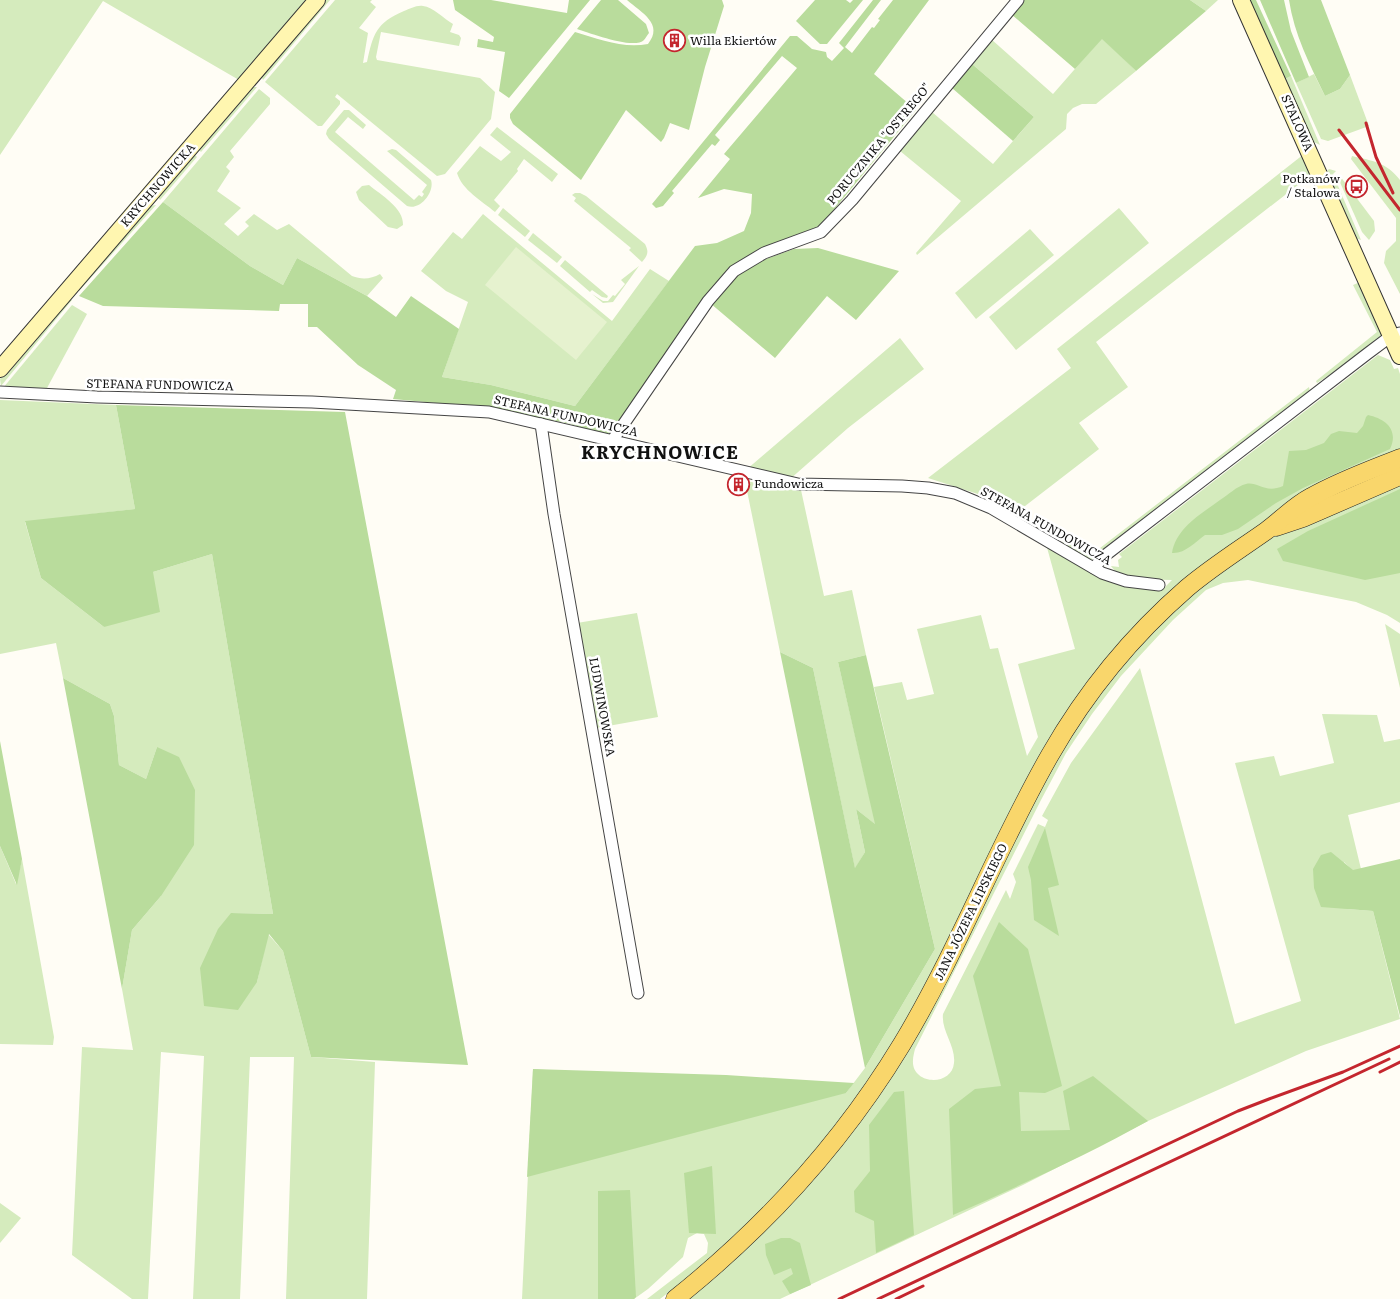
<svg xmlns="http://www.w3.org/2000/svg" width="1400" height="1299" font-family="Literata,serif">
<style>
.green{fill:#d5ebbd}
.forest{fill:#b9dc9c}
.pitch{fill:#e6f2cf}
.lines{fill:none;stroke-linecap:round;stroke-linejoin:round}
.street-casing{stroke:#444;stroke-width:13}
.secondary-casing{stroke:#333;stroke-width:18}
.primary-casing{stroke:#222;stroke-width:19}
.street{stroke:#fff;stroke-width:11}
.secondary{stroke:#fff6b0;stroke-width:16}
.primary{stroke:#f9d66b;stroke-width:18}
.rail{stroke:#c4262e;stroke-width:3}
.labels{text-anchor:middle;stroke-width:5;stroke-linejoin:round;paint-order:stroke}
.poi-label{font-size:12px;fill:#111;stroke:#fff;text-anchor:start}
.street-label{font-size:12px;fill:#111;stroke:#fff}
.district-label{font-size:18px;font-weight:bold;letter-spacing:1px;fill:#111;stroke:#fff}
</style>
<rect width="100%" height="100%" fill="#fffdf5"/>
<g class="green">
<path d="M0,0H306L239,80L103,1L0,155Z"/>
<path d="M324,0H330L263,80L261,76Z"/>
<path d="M335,0H372L370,2L376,7L359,28L368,33L363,63L367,62C373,34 376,23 404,11C410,9 416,5 423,6C433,7 444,19 453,24L450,32L459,35L461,38L459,46L381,32L376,57L377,60L480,78L495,92L491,119L445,174L437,176L337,94L335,97L340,101V104L322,126H318L265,82Z"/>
<path d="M1190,0H1218L1206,11Z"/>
<path d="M1102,38L1136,71L1096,104H1082L1073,108L1067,114L1066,129L917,255L916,253L961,201L900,151L932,112L993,164L1034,117L972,64L991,39L1053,94Z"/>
<path d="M1314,74L1325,96L1340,89L1350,75L1369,126L1328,141L1321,139L1296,83Z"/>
<path d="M1291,76L1320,145L1314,142L1308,136L1283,80Z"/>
<path d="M254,87H257L201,152L199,150L249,88Z"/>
<path d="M259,89L270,98V104L230,151L234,157L226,167L230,171L217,191L241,208L224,224L238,236L249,226L245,222L254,214L277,230L289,224L352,276C362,280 371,279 380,274L383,278L367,296L297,258L283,285L250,266L163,202Z"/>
<path d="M344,110H349L366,125L363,129L348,117L335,132L414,200L419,195L422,197L424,194L422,192L427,185L387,151L392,149L396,150L431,180C435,192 420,211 407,206L329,139L326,134L327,130Z"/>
<path d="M497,127L558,174L552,182L524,159L517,169L518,171L494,200L500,206L495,212C482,201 462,190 457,173L480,146L501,161L511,152L490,135Z"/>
<path d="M1304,154L1312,174L1096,342L1128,387L1079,423L1099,449L1016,513L981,495L928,478L1071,368L1057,349Z"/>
<path d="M195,155L197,157L160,200L158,197L192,156Z"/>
<path d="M1352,156C1373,161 1386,162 1400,180V294L1384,263L1386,251L1396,241V218L1351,159Z"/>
<path d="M1329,169L1336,171L1333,174L1361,240L1355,238L1326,172Z"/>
<path d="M1340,176L1374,221L1375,231L1369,240L1362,232L1339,180Z"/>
<path d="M369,185C381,195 404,208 403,225L397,229L388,227L359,200L356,192L362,186Z"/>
<path d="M575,193H580L586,196L645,244C649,252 648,255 642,262L629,250L631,248L574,201L576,198L572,195Z"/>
<path d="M156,205L79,291L78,289L150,206Z"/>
<path d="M503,208L530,231L525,237L498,215Z"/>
<path d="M1119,208L1149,243L1016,350L989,317Z"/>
<path d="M483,214L612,321L650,269L669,281L575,406L491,385L442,377L468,302L446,291L421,271L453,232L462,239Z"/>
<path d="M1030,229L1054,255L976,319L955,293Z"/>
<path d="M533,233L562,257L557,263L528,240Z"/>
<path d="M565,260L608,296L607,298L602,297L592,290L590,292L560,266Z"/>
<path d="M639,266L613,302L603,303L592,294L603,301H608L613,295L615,296L625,284L621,280Z"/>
<path d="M1360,282L1382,331L1381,336L1348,363L1317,383L1316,381L1377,332L1353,285Z"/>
<path d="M70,299L72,300L1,386L0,379Z"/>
<path d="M72,305L87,314L47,388H3Z"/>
<path d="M900,338L924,369L848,428L789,480L746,470Z"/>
<path d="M1378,355L1390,360L1394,369L1398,368L1400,374V453L1349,475L1121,644L887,1053L839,1125L763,1212L708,1262L660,1299H647L707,1253L708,1243L704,1234L697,1233L688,1238L683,1257L648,1289L634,1299H522L533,1069L846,1093L865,1068L935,949L874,687L902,682L907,700L934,694L917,629L981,615L990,649L998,648L1027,756L1038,737L1018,664L1075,649L1046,544L1151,590H1162L1172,580L1131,579L1114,573L1115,571L1111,566L1119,567L1118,560L1122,557L1119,554Z"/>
<path d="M1309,387L1310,392L1094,559L1090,560L1062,545L1065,537L1091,555Z"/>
<path d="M0,400L116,405L135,509L25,522L41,578L104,627L153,572L212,554L273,914L231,913L257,982L268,934L283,951L311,1057L375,1062L367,1299H286L294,1057H250L240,1299H193L204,1056L161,1052L148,1299H132L72,1255L82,1047L133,1050L122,989L132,930L161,896L157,747L146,779L119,765L114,716L110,704L63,678L56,643L0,654Z"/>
<path d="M1400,480V623L1387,615L1356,602L1248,580L1223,583L1206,590L1173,620L1121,676L1092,714L1066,753L1041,800L915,1049C914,1053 913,1057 913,1060C911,1085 952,1087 954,1063C956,1046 941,1031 943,1014L1006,890L1010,899L1016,882L1013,874L1038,824L1045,827L1048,820L1042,816L1071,763L1140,668L1235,1024L1301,1001L1235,763L1274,756L1280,776L1334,763L1322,714L1377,715L1384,742L1400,739V802L1348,815L1361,869L1353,871L1344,862L1347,909L1373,911L1400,1019L1306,1051L1148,1121L1023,1185L780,1299H686L712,1279L768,1228L824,1165L1034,800L1061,751L1086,713L1124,663L1163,620L1202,586L1268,538Z"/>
<path d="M745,481L801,490L824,596L852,590L866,655L838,662L876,825L856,809L865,852L855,869L813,668L780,652Z"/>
<path d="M637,613L658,717L597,728L577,623Z"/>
<path d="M1385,624L1400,634V688Z"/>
<path d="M0,846L16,884L22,859L54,1037L53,1045L0,1044Z"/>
<path d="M0,1203L21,1218L0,1243Z"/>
</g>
<g class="forest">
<path d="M453,0H491L567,13L569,0H590L509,98L499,91L505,52L477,47L478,39L493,42L494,37L455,10Z"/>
<path d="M601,0H618L646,24L649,33C647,35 646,38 644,40C634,50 590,33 577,29Z"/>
<path d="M627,0H722L724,6L705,67L689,130L670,123L664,138L661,142L626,110L581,180L513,124L510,118V114L575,32C599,39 623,49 648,44C664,24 642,13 627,0Z"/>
<path d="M815,0H846L850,3L853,0H863L827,44H820L796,21Z"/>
<path d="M873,0H881L845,47L852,53L872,27L874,28L880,20L878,19L893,0H929L874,74L916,110L818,229L732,269L727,270L687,325L614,433L605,435L571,424L490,408L393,399L396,390L358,365L317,327H308V304H280L279,311L103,306L79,296L163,202L250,266L283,285L297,258L367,296L396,317L411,296L459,329L442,377L491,385L575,406L695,246L717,243L744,231L751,213L752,194L724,189L698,198L730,159L724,154L797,68L782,56L715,135L720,140L715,146L712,144L672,191L674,193L663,206L656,208L652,204L790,36H797L812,49L826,52L827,57L832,61L844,48L839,43Z"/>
<path d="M1024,0H1190L1206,11L1136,71L1102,39L1075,69L1011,14Z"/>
<path d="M1248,0H1256L1291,76L1283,80Z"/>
<path d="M1260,0H1284L1291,31L1309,77L1296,83Z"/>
<path d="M1289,0H1321L1350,75L1340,89L1325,96C1310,65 1294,34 1289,0Z"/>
<path d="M972,64L1034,117L1013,141L952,88Z"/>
<path d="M818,248L899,271L856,320L827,296L775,358L710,303L736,273L766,259L794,249Z"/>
<path d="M116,405L345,412L468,1065L311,1057L283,951L269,934L257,982L238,1010L204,1006L200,968L218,929L231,913L273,914L212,554L153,572L160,612L104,627L41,578L25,521L135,509Z"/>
<path d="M1368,415C1386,419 1399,430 1390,449L1303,488L1276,503L1238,529L1222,535H1205C1195,542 1185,554 1172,553C1176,528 1201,514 1220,500C1228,495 1237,486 1246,484C1257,481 1265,494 1283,486L1289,451L1306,450L1324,443L1331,434L1339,431L1357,433L1363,426L1366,417Z"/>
<path d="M1400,489V573L1365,580L1283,561L1277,549L1308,531Z"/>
<path d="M780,652L813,668L855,868L865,852L856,809L875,824L838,662L866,655L935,949L865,1068Z"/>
<path d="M63,678L110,704L114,716L119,765L146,779L157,747L179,757L195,790L194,845L161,896L132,930L122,989Z"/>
<path d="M0,741L22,859L17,885L0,846Z"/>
<path d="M1045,828L1059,885L1048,888L1059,936L1034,920L1031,880L1028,867Z"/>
<path d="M1331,852L1353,870L1400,859V1016L1373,911L1321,907L1314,888L1313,869L1321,855Z"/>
<path d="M999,922L1028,949L1062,1086L1045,1093L1019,1092L1021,1131L1070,1130L1063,1091L1093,1076L1148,1121C1085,1156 1019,1186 953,1215L949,1109L975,1089L1001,1086L973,976Z"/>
<path d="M533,1069L726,1075L854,1083L846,1093L527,1177Z"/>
<path d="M904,1091L914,1235L876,1253L874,1221L855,1212L854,1191L870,1171L869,1125L894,1092Z"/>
<path d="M712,1166L716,1234L689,1233L684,1173Z"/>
<path d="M630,1190L636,1297L634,1299H598V1191Z"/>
<path d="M781,1238H790L800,1243L811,1285L790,1294L782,1281L793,1274L791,1268L774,1275L766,1255L765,1244Z"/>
</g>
<path class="pitch" d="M516,247L607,322L576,360L485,285Z"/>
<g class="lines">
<defs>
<g id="street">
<path d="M0,392L97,397L312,402L489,412L798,484L902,486L928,488L955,493L991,508L1102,573L1126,581L1159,585"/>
<path d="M541,424L554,514L638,993"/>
<path d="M612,441L708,301L734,271L764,253L821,232L852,200L1018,0"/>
<path d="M1094,568L1103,557L1367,354L1391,336L1400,333"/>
</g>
<g id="secondary">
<path d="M1241,0L1400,356"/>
<path d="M0,369L317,0"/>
</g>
<g id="primary">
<path d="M1276,527L1303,518L1400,476"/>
<path d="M675,1299C765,1227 842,1143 902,1044C958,951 996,849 1050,755C1086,692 1133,635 1187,588C1212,567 1239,550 1266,531C1281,520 1294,506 1311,497C1339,481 1370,470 1400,458"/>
</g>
</defs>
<use href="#street" class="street-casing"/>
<use href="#secondary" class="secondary-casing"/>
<use href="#primary" class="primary-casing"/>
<use href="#street" class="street"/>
<use href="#secondary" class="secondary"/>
<use href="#primary" class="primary"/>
<g class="rail">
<path d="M1366,123L1376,157L1393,193"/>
<path d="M1339,130L1400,210"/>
<path d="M1380,1072L1400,1062"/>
<path d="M839,1299L1238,1111L1269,1099L1343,1072L1400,1046"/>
<path d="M878,1299L1389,1059"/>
<path d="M896,1299L923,1286"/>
</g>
</g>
<defs>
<symbol id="building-ring" viewBox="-11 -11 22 22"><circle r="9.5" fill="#fff" stroke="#c4262e" stroke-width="1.5"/><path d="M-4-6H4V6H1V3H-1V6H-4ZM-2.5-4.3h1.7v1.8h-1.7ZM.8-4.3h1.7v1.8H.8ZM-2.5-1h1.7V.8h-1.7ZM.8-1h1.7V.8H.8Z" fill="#c4262e"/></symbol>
<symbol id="bus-ring" viewBox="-11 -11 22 22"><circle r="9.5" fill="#fff" stroke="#c4262e" stroke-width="1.5"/><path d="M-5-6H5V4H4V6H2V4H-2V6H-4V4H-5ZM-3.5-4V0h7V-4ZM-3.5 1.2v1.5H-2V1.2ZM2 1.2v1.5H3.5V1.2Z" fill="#c4262e"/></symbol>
</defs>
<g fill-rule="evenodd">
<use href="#building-ring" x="662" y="28" width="25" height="25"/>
<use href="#bus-ring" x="1344" y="174" width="25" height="25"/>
<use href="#building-ring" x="726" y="472" width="25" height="25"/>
</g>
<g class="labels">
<g class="poi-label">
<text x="690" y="45">Willa Ekiertów</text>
<text x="1340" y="183" text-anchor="end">Potkanów<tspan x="1340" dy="14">/ Stalowa</tspan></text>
<text x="754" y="488">Fundowicza</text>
</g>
<g class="street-label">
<text transform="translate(1297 123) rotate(66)" y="4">STALOWA</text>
<text transform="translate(879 144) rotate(-50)" y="4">PORUCZNIKA "OSTREGO"</text>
<text transform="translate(158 185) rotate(-49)" y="4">KRYCHNOWICKA</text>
<text transform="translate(160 385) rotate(1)" y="4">STEFANA FUNDOWICZA</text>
<text transform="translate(566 416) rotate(13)" y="4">STEFANA FUNDOWICZA</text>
<text transform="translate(1046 526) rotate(29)" y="4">STEFANA FUNDOWICZA</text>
<text transform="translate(602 707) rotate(80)" y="4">LUDWINOWSKA</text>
<text transform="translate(971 912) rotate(-64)" y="4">JANA JÓZEFA LIPSKIEGO</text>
</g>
<g class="district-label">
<text x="660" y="459">KRYCHNOWICE</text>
</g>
</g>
</svg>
